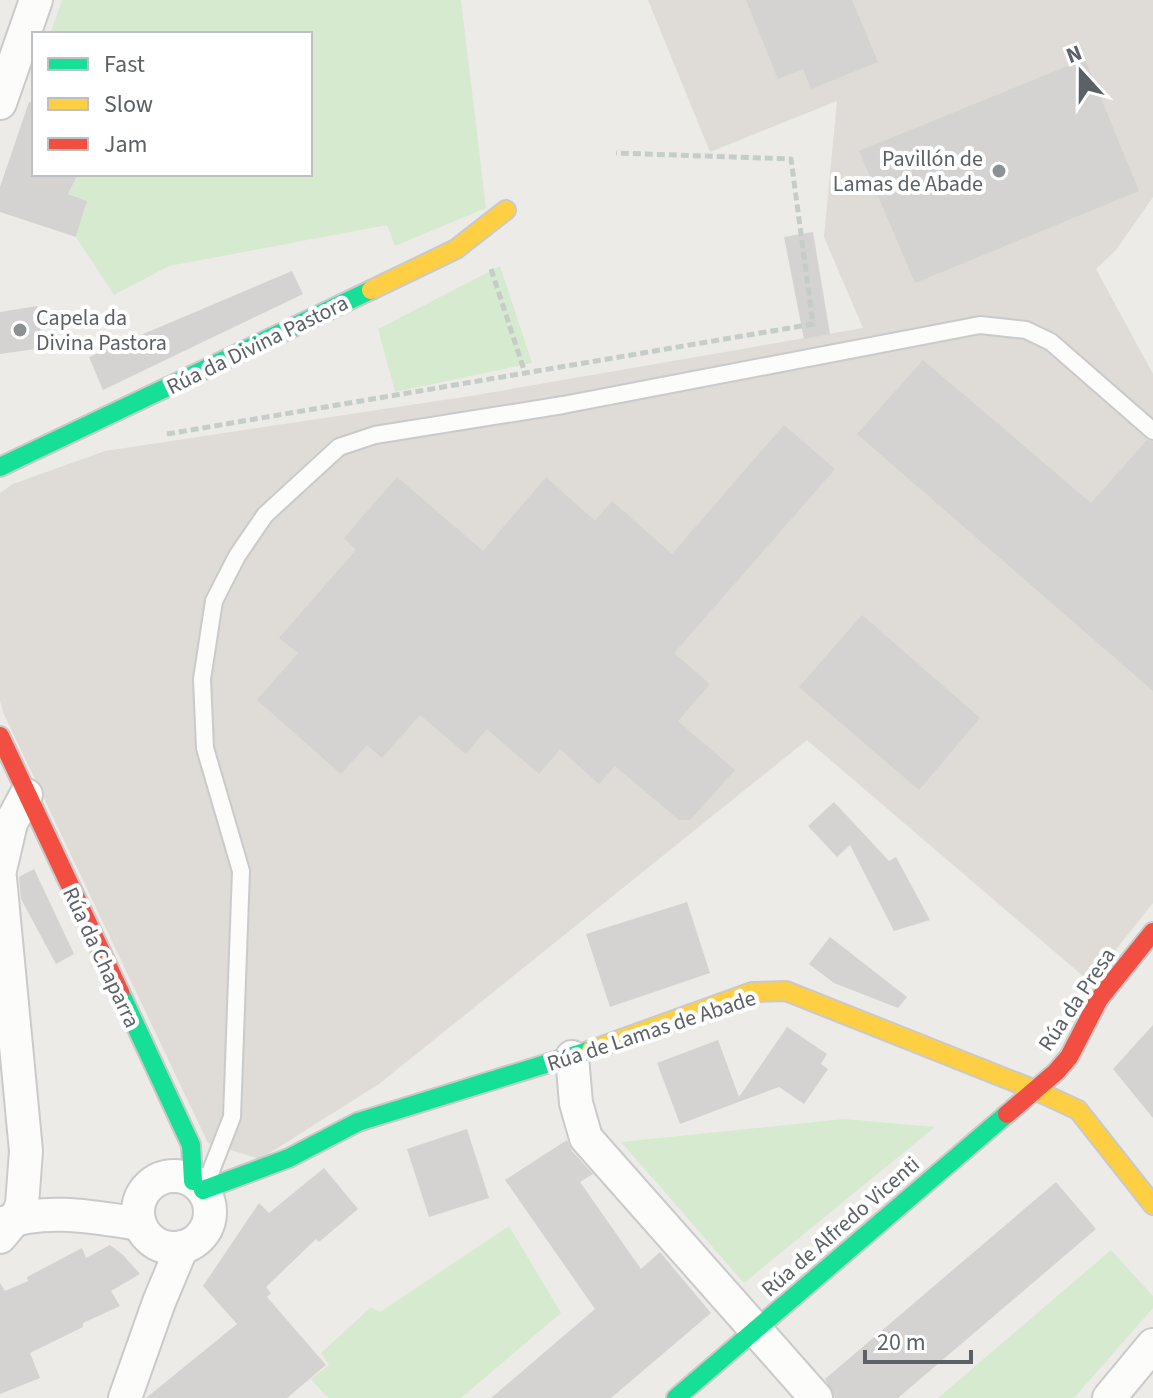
<svg xmlns="http://www.w3.org/2000/svg" width="1153" height="1398" font-family="'Source Sans 3',sans-serif">
<style>
.education{fill:#dfdbd6}
.green{fill:#d6ead0}
.building{fill:#d4d3d1}
.lines{fill:none;stroke-linecap:round;stroke-linejoin:round}
.lane-casing{stroke:#c9cac9;stroke-width:20}
.street-casing{stroke:#c9cac9;stroke-width:36}
.fast-casing{stroke:#c9c9c9;stroke-width:22}
.slow-casing{stroke:#c9c9c9;stroke-width:22}
.jam-casing{stroke:#c9c9c9;stroke-width:22}
.path{stroke:#c5cdc9;stroke-width:5;stroke-dasharray:8 4;stroke-linecap:butt}
.lane{stroke:#fcfcfb;stroke-width:16}
.street{stroke:#fcfcfb;stroke-width:32}
.fast{stroke:#16e098;stroke-width:18}
.slow{stroke:#ffcf43;stroke-width:18}
.jam{stroke:#f24e42;stroke-width:18}
.poi-dot{fill:#8e9193;stroke:#fff;stroke-width:3}
.labels{text-anchor:middle;stroke-width:8;stroke-linejoin:round;paint-order:stroke}
.poi-label{font-size:22px;fill:#5b6166;stroke:#fff;text-anchor:end}
.street-label{font-size:22px;fill:#5b6166;stroke:#fff}
</style>
<rect width="100%" height="100%" fill="#edebe7"/>
<path class="education" d="M648,0H1153V197L1116,250L1096,269L1153,374V903L1090,982L807,740L379,1084L260,1159L208,1143L3,712L0,701V493L13,484L105,451L477,395L863,328L824,237L837,101L710,152Z"/>
<g class="green">
<path d="M62,0H461L486,208L395,246L387,225L169,266L114,295L76,237L87,201L68,194L78,174H310V34H50Z"/>
<path d="M500,266L532,363L395,392L378,329Z"/>
<path d="M844,1119L935,1127L744,1283L621,1142Z"/>
<path d="M509,1226L561,1313L461,1398H328L311,1379L329,1365L321,1353L371,1307L380,1312Z"/>
<path d="M1111,1250L1153,1296V1308L1074,1398H938Z"/>
</g>
<g class="building">
<path d="M746,0H852L878,62L811,89L803,69L778,79Z"/>
<path d="M1085,59L1139,191L915,283L859,151Z"/>
<path d="M29,102L34,103V174H78L68,194L87,201L76,237L0,212V187Z"/>
<path d="M813,232L830,334L804,339L784,237Z"/>
<path d="M292,271L303,294L103,390L89,357Z"/>
<path d="M37,306L43,348L0,354V312Z"/>
<path d="M923,360L1091,503L1147,440L1153,442V691L857,434Z"/>
<path d="M784,425L835,469L674,653L710,684L678,721L735,770L690,820H679L615,766L599,784L560,749L539,774L487,729L466,754L420,715L382,758L367,745L341,774L257,700L298,653L279,638L356,550L344,538L397,477L483,551L546,477L595,521L612,501L672,554Z"/>
<path d="M862,615L980,718L919,790L799,687Z"/>
<path d="M834,802L889,861L896,857L930,920L894,931L850,845L837,857L808,826Z"/>
<path d="M34,869L74,954L56,964L21,899L19,877Z"/>
<path d="M687,902L710,973L610,1007L586,934Z"/>
<path d="M830,937L907,997L898,1008L834,983L809,964Z"/>
<path d="M1153,1025V1118L1113,1069Z"/>
<path d="M787,1027L827,1054L821,1064L828,1069L804,1104L779,1087L680,1124L657,1063L718,1040L739,1097Z"/>
<path d="M467,1129L489,1198L429,1217L407,1149Z"/>
<path d="M567,1140L572,1151L593,1174L580,1182L641,1269L660,1252L711,1313L611,1398H491L595,1309L505,1180Z"/>
<path d="M324,1168L358,1209L319,1242L316,1239L266,1287L271,1293L267,1297L326,1365L287,1398H146L237,1324L203,1286L259,1203L269,1213Z"/>
<path d="M1056,1182L1096,1229L898,1398H835L825,1379Z"/>
<path d="M110,1245L123,1255L140,1274L111,1291L120,1306L83,1323V1327L30,1353L40,1378L0,1394V1283L5,1291L28,1281L27,1277L82,1248L86,1258Z"/>
</g>
<g class="lines">
<defs>
<path id="lane" d="M207,1181L232,1117L241,871L205,748L202,679L214,601L237,556L265,515L339,447L375,435L563,405L980,325L1026,330L1051,342L1153,431"/>
<g id="street">
<path d="M0,103L36,0"/>
<path d="M0,870L11,823L26,795"/>
<path d="M0,878L26,1151L22,1205L16,1218L0,1237"/>
<path d="M572,1057L576,1103L586,1138L816,1398"/>
<circle cx="174" cy="1212" r="36"/>
<path d="M1,1224C46,1207 94,1217 140,1224"/>
<path d="M125,1398L159,1302L182,1247"/>
<path d="M1109,1398L1153,1345"/>
</g>
<g id="fast">
<path d="M0,467L371,290"/>
<path d="M120,992L191,1145L193,1181"/>
<path d="M203,1190L289,1158L358,1122L591,1050"/>
<path d="M676,1398L1007,1114"/>
</g>
<g id="slow">
<path d="M371,290L456,249L506,210"/>
<path d="M591,1050L752,992L786,991L1035,1090L1078,1110L1153,1205"/>
</g>
<g id="jam">
<path d="M0,736L120,992"/>
<path d="M1007,1114L1056,1072L1069,1057L1099,999L1153,932"/>
</g>
</defs>
<use href="#lane" class="lane-casing"/>
<use href="#street" class="street-casing"/>
<use href="#fast" class="fast-casing"/>
<use href="#slow" class="slow-casing"/>
<use href="#jam" class="jam-casing"/>
<g class="path">
<path d="M491,269L525,373"/>
<path d="M167,434L813,324L791,159L616,153"/>
</g>
<use href="#lane" class="lane"/>
<use href="#street" class="street"/>
<use href="#fast" class="fast"/>
<use href="#slow" class="slow"/>
<use href="#jam" class="jam"/>
</g>
<g class="poi-dot">
<circle cx="999" cy="171" r="8"/>
<circle cx="20" cy="330" r="8"/>
</g>
<g class="labels">
<g class="poi-label">
<text x="983" y="166">Pavillón de<tspan x="983" dy="25">Lamas de Abade</tspan></text>
<text x="36" y="325" text-anchor="start">Capela da<tspan x="36" dy="25">Divina Pastora</tspan></text>
</g>
<g class="street-label">
<text transform="translate(257 344) rotate(-26)" y="8">Rúa da Divina Pastora</text>
<text transform="translate(102 957) rotate(65)" y="8">Rúa da Chaparra</text>
<text transform="translate(1076 999) rotate(-56)" y="8">Rúa da Presa</text>
<text transform="translate(651 1030) rotate(-18)" y="8">Rúa de Lamas de Abade</text>
<text transform="translate(840 1226) rotate(-41)" y="8">Rúa de Alfredo Vicenti</text>
</g>
</g>
<rect x="32" y="32" width="280" height="144" fill="#ffffff" stroke="#bdc0c2" stroke-width="2"/>
<rect x="48" y="58" width="40" height="12" fill="#16e098" stroke="#bdc0c2" stroke-width="2"/>
<text x="104" y="72" font-size="24" fill="#5b6166">Fast</text>
<rect x="48" y="98" width="40" height="12" fill="#ffcf43" stroke="#bdc0c2" stroke-width="2"/>
<text x="104" y="112" font-size="24" fill="#5b6166">Slow</text>
<rect x="48" y="138" width="40" height="12" fill="#f24e42" stroke="#bdc0c2" stroke-width="2"/>
<text x="104" y="152" font-size="24" fill="#5b6166">Jam</text>
<g transform="translate(1081 72) rotate(339)" stroke="#ffffff" stroke-width="6" paint-order="stroke">
<path d="M0-6L14 30L0 20L-14 30Z" fill="#5b6166"/>
<text y="-12" font-size="22" font-weight="bold" text-anchor="middle" fill="#5b6166">N</text>
</g>
<path d="M865 1350v12h106v-12" fill="none" stroke="#5b6166" stroke-width="4"/>
<text x="877" y="1350" font-size="24" fill="#5b6166" stroke="#ffffff" stroke-width="6" paint-order="stroke">20 m</text>
</svg>
